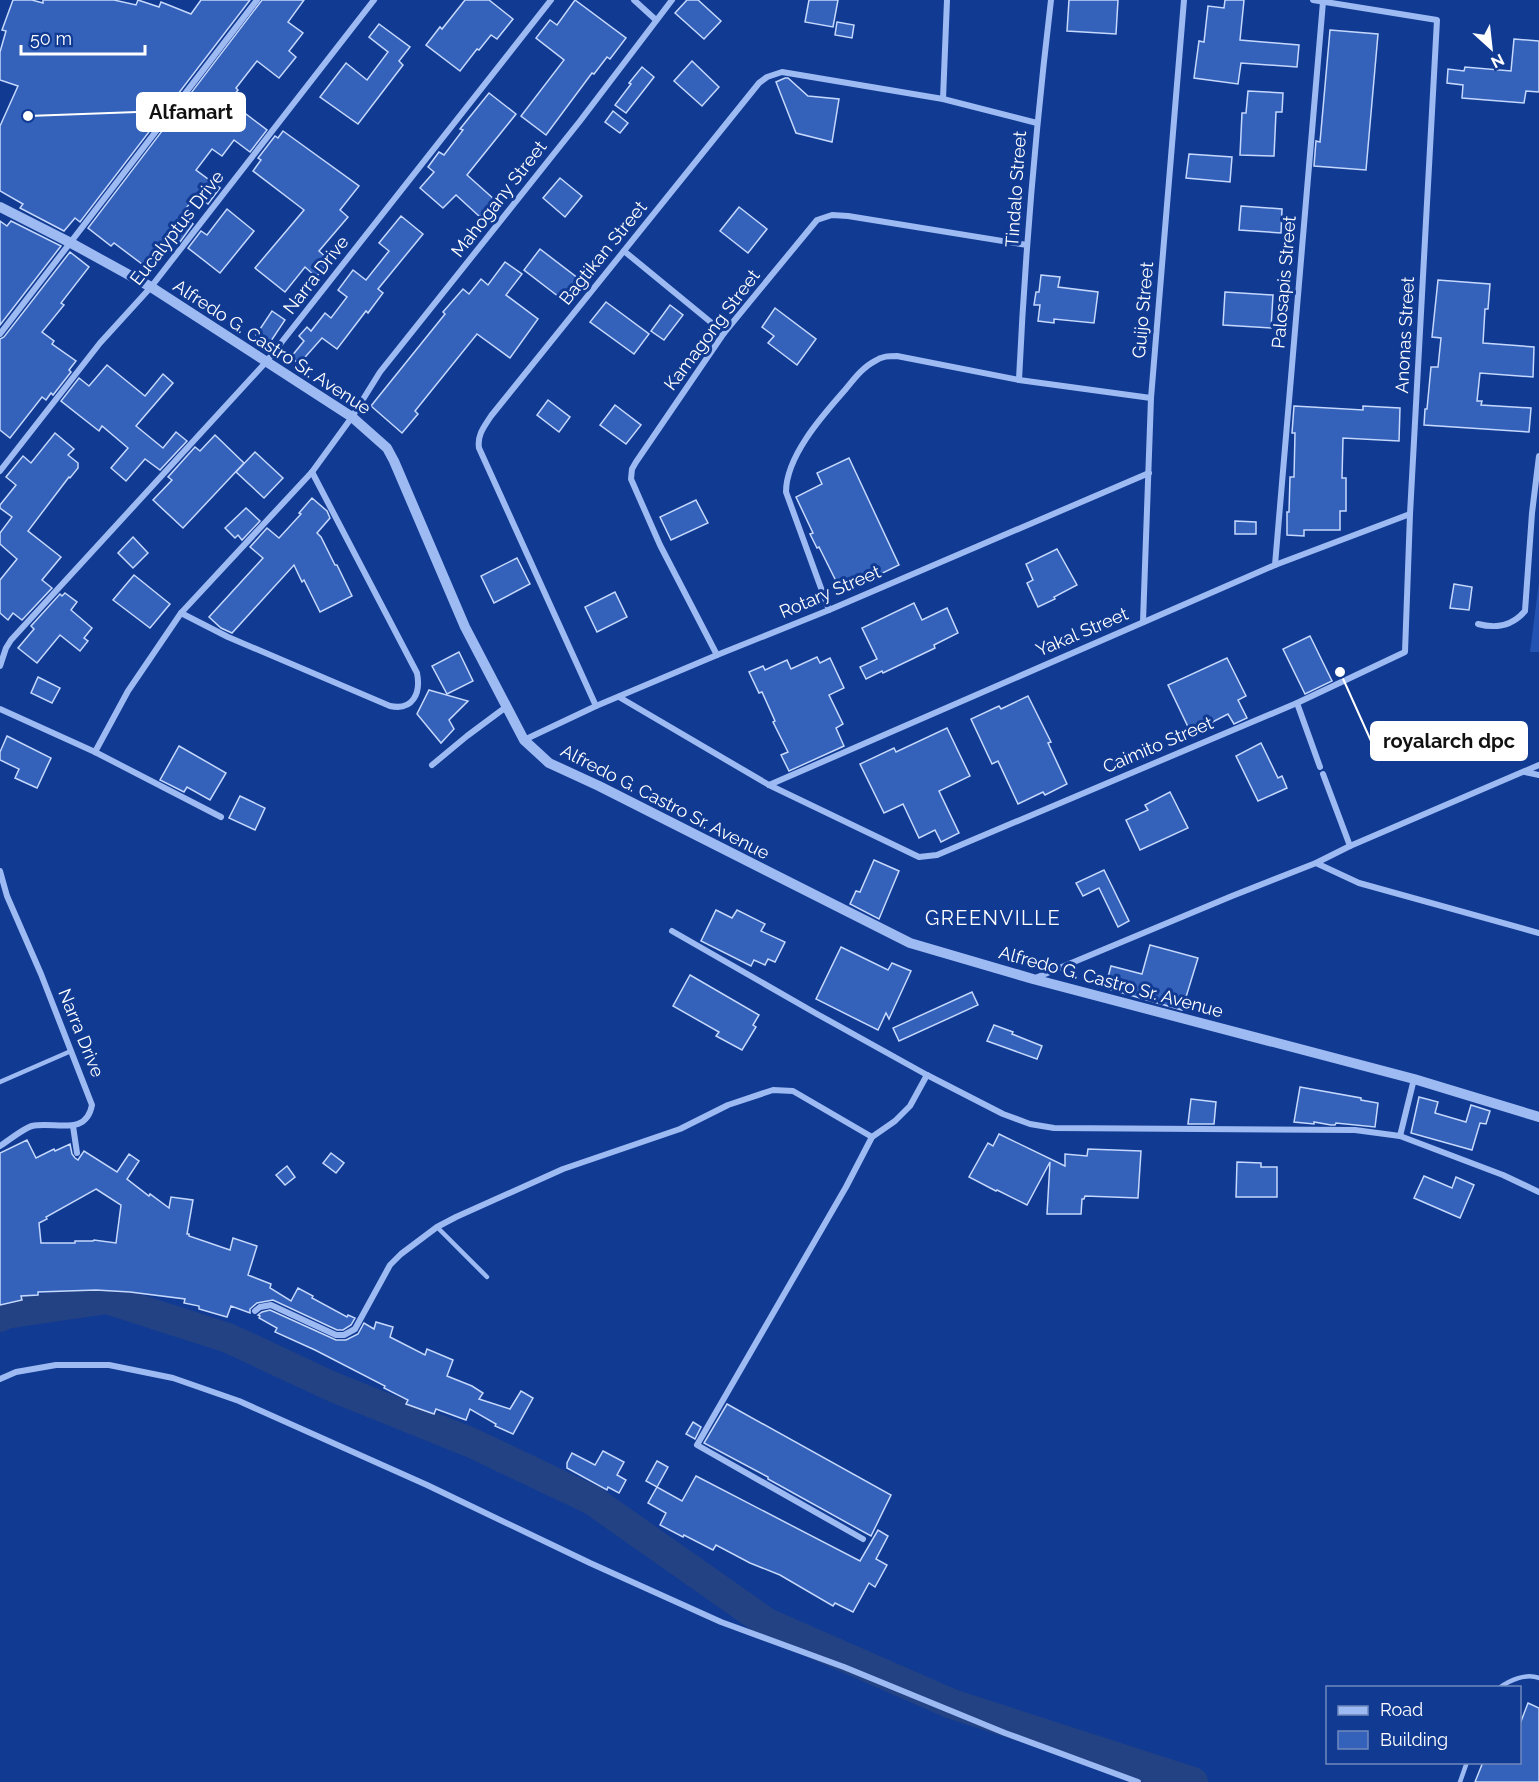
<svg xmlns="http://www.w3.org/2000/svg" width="1539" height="1782" font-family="Raleway,sans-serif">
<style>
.green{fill:#2253b2}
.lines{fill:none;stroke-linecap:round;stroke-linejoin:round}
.river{stroke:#234284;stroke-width:30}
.building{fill:#3461ba;stroke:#c5d8fd;stroke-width:1.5;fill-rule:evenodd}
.service{stroke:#9dbaf3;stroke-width:4.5}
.minor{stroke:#9dbaf3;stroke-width:6}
.tertiary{stroke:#9dbaf3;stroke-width:10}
.labels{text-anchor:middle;stroke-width:6;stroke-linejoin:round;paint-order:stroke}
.street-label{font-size:18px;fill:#fff;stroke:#113a92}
.neighbourhood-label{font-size:20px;letter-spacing:1.5px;fill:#fff;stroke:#113a92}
.leader{fill:none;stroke:#fff;stroke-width:2}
.callout-dot{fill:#fff;stroke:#113a92;stroke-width:2}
.callout{fill:#fff;stroke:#fff;stroke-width:2}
.callout-label{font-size:20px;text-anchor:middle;font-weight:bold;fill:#111}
</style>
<rect width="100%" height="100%" fill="#113a92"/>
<path class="green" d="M1539,582V652H1530Z"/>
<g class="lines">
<path class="river" d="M0,1317L5,1314L107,1299L228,1338L333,1387L472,1443L592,1500L767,1623L952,1704L1193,1782"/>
</g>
<g class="building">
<path d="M13,0H32L43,3V0H114L136,5L138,0L159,7L161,2L191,14L201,0H250L80,222L75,218L64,231L20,208L23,204L0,191V126L18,86L0,80V52L6,31L2,30Z"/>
<path d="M262,0H304L288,22L303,33L289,51L296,57L279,78L257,61L236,88L238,90L229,101L267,130L250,152L234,140L222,156L212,149L196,170L220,188L208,204L196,195L181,215L193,224L180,242L175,239L150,270L114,243L111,246L88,228Z"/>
<path d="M465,0H489L513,19L497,39L491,35L479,50L477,49L460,71L426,45L440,27L442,29Z"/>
<path d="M575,0L626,38L610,59L607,57L594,74L592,73L546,135L521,116L564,60L536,38L550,20L557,25Z"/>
<path d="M687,0H698L721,21L704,39L675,13Z"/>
<path d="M809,0H838L833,27L805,22Z"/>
<path d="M1069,0H1118L1116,34L1067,31Z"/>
<path d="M1225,0H1244L1240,40L1299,45L1297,67L1241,63L1238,84L1194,78L1199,41L1204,42L1208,6L1224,8Z"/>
<path d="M837,22L854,25L852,38L835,35Z"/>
<path d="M379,24L410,47L399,61L403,65L358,124L320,97L346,63L367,80L388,52L369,37Z"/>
<path d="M1330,30L1378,34L1366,170L1314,166L1316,141L1320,142Z"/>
<path d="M1514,39L1539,41V92L1526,91L1524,103L1462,98L1463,85L1447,83L1448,69L1464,71L1465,67L1511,71Z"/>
<path d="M692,61L719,87L702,106L674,81Z"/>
<path d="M642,67L654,77L626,113L615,105L631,84L629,83Z"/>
<path d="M785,78H788L808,96L839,99L832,142L796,133L776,82Z"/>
<path d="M1248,91L1283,93L1282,112H1276L1274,156L1240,155L1242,113H1246Z"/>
<path d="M489,93L516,114L467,175L495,200L480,217L456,195L443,208L420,188L434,172L428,167L439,152L444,155L463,130L460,129Z"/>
<path d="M613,111L628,123L620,133L605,122Z"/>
<path d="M283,131L359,186L340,210L348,217L319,251L330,261L316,277L305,267L285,292L255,268L304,210L253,171L261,160L258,158L275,136L278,138Z"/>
<path d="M1189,154L1232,157L1230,182L1186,178Z"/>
<path d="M560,178L582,196L565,217L543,198Z"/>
<path d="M1241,206L1282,209L1281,233L1239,230Z"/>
<path d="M739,207L767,229L748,253L720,231Z"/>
<path d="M227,209L254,231L220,273L188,248L201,231L207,235Z"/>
<path d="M401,216L423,234L378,289L383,293L368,313L366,311L337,349L322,338L299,364L291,357L304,341L299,336L307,327L311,331L325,313L331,318L347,297L338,290L353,270L366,280L389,251L379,243Z"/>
<path d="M0,221L7,226L11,221L61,246L0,325Z"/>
<path d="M540,249L579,279L563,300L524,270Z"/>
<path d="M70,252L89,267L61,303L64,305L42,332L54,341L52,344L76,361L69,370L71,372L53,395L51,393L46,400L42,397L10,438L0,430V339L4,337Z"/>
<path d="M505,262L522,274L506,295L538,319L510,358L477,334L415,411L418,414L402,433L371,406L445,314L443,312L463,289L469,294L481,279L488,285Z"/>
<path d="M1041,275L1060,277L1058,287L1098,292L1094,323L1054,319V323L1038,321L1040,305H1034L1036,292H1039Z"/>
<path d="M1438,280L1490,284L1488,309H1485L1483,343L1534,347L1533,377L1480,373L1477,401H1482L1481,405L1531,408L1529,432L1424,425L1425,409H1427L1431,367H1438L1441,338L1432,337Z"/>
<path d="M1225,292L1273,295L1271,328L1223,325Z"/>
<path d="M606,302L649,334L634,354L590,322Z"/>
<path d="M670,305L683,315L664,340L651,331Z"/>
<path d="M775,308L816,339L797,365L768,343L774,336L762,327Z"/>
<path d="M272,311L285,320L269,344L256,335Z"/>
<path d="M107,365L145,396L163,374L173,383L136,426L163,448L176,432L187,441L160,470L145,459L126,481L111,468L128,448L102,426L99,431L61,401L79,378L89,386Z"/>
<path d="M548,400L570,417L559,432L537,415Z"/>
<path d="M615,405L641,425L626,444L600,425Z"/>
<path d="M1294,406L1363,410V406L1400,408L1399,441L1343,438L1342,478H1346V511H1340V530H1304V536L1287,535V512H1289L1290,477H1294L1295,433H1292Z"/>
<path d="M55,433L74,449L68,455L78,463V468L70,478L69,477L28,531L61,557L42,580L52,588L22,620L13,613L8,620L0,613V580L17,559L0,544V533L12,517L0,508V505L16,485L6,477L23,456L31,463Z"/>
<path d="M215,435L244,463L183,528L153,500L172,480L168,477L195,447L200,451Z"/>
<path d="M255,452L283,478L264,498L236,472Z"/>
<path d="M849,458L899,565L842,593L819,547L817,548L810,534L813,533L796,497L822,484L817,473Z"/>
<path d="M312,498L327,511L330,518L317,533L321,537L335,565H337L352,596L320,612L304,580L302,582L294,565L232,633L221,628L209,617L263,558L250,547L267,528L279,538L301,514L299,513Z"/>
<path d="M696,500L708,523L671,540L660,517Z"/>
<path d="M246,508L260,521L242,540L238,535L235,538L225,528Z"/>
<path d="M1235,521L1256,522V534H1235Z"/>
<path d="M133,537L148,553L133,568L118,553Z"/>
<path d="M1057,549L1077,585L1054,597L1055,599L1038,607L1027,583L1033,580L1026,564Z"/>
<path d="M517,558L530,584L494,603L481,576Z"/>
<path d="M134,575L170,604L150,628L113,600Z"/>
<path d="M1454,584L1472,587L1469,610L1450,608Z"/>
<path d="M615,592L627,617L597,632L585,607Z"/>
<path d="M65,593L77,602L71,610L92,628L84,638L88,641L80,651L60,635L37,663L18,648L34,629L31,626L60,594L62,596Z"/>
<path d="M914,603L922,620L947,608L958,633L934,645L935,648L883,673L882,671L866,679L860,667L877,659L862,628Z"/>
<path d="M1310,636L1332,681L1305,694L1283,649Z"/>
<path d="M459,652L473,681L447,694L432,666Z"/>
<path d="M817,657L820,663L830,658L844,688L829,695L843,724L836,728L844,746L789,771L781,755L788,752L773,722L775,721L762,692L759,693L749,672L763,666L765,670L787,660L791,669Z"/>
<path d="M1227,658L1246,696L1238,700L1247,718L1234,724L1228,714L1191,733L1168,685Z"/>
<path d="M38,677L60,688L52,703L31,693Z"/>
<path d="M429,690L468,701L449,720L454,729L441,743L417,714Z"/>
<path d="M1028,696L1051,742L1048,743L1067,784L1045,795L1043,792L1018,804L998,761L992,764L971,719L999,706L1001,709Z"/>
<path d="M947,728L970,776L939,791L959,833L941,842L935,830L919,838L903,804L884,813L860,764L894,748L896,752Z"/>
<path d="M7,736L51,758L37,788L15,778L19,769L0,760V752Z"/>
<path d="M1261,743L1278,778L1282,776L1287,788L1258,801L1236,756Z"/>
<path d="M179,746L226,773L210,800L187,787L184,792L160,780Z"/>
<path d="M1170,792L1188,828L1140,850L1126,820L1148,810L1145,805Z"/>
<path d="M240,796L265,808L255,830L229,818Z"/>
<path d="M874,860L899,871L879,919L850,904L856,891L860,892Z"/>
<path d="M1104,870L1129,921L1118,927L1099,888L1083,896L1076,883Z"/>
<path d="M716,910L732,918L737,910L765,924L761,931L785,942L775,962L768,959L765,965L754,960L751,966L701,941Z"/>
<path d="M1150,945L1198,958L1182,1010L1105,988L1111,966L1142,974Z"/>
<path d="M841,947L888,970L892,963L911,971L889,1019L886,1013L878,1030L816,999Z"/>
<path d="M690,975L759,1015L753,1025L756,1027L742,1050L716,1036L719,1032L673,1006Z"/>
<path d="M972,992L978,1005L899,1041L893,1028Z"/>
<path d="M994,1025L1013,1032L1012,1034L1042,1046L1037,1059L987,1041Z"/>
<path d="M1300,1087L1361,1098V1100L1378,1103L1375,1127L1336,1123L1335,1125H1331L1314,1122V1124L1294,1122Z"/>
<path d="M1419,1097L1438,1102L1435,1113L1466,1122L1471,1105L1490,1111L1486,1124L1480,1123L1472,1150L1411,1133Z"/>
<path d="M1191,1099L1216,1102L1214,1124H1188Z"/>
<path d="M999,1134L1065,1166V1154L1087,1156L1088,1149L1141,1151L1138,1198L1085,1196L1084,1199H1082L1081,1214H1047L1050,1162L1027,1205L997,1190L996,1191L969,1177L988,1143L993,1146Z"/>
<path d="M27,1140L36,1158L54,1149L55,1151L70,1144L72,1154L75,1158L78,1160L84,1151L117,1172L129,1154L139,1161L127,1179L149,1196L150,1194L169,1208L171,1197L193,1200L187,1234H189V1236L230,1250L233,1238L257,1246L248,1275L271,1284L270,1288L291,1301L298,1288L313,1296L312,1298L347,1317L348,1315L355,1318L351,1325L343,1330H337L273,1300L257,1303L250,1309V1313L231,1306L227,1317L199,1309V1306L184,1303L185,1299L130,1292L96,1290L38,1292V1295L21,1296L22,1300L0,1305V1153ZM96,1189L121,1205L116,1243L94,1240L93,1241H75V1243H41L39,1223L47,1219L46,1217Z"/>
<path d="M331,1153L344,1163L336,1173L323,1163Z"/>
<path d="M1237,1162L1261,1163V1167H1277V1197H1236Z"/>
<path d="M287,1166L295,1177L285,1185L276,1175Z"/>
<path d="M1424,1176L1452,1188L1456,1177L1474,1185L1460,1218L1414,1198Z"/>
<path d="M270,1310L336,1340H346L358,1334L364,1323L374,1329L376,1322L393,1327L390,1337L425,1355L427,1349L453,1360L447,1376L472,1386L483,1393L479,1399L510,1409L521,1391L533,1398L513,1434L495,1426L496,1424L470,1409L466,1420L436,1409L434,1414L406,1404L408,1400L384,1388L385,1386L315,1350L275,1332L277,1328L259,1318L260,1316L258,1315L262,1312Z"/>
<path d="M727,1404L891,1495L871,1536L768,1479V1477L704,1443Z"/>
<path d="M693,1422L701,1427L695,1439L686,1434Z"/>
<path d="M603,1451L624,1462L617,1475L626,1480L619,1493L608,1487L607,1490L567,1468V1463L572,1453L595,1465Z"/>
<path d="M657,1461L668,1467L657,1487L646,1481Z"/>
<path d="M696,1476L860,1561L878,1530L888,1536L876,1559L887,1565L875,1587L869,1583L853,1612L835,1603L833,1606L780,1575L750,1563L716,1545L713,1550L684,1535L683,1537L660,1525L666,1513L648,1503L657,1487L682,1501Z"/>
<path d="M1528,1703L1539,1708V1782H1475L1483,1762H1520V1724Z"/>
</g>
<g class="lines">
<g class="service">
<path d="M0,1082L71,1051"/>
<path d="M437,1227L487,1277"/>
<path d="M1499,1688C1510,1680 1526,1673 1539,1678"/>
<path d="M1460,1782L1467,1762"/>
</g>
<g class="minor">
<path d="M634,0L656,20"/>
<path d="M943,99L947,0"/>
<path d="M624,251L724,333"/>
<path d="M0,334L257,0"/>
<path d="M1019,380C1025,253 1036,126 1051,0"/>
<path d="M0,471L100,343L151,287L374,0"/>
<path d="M1275,565L1323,2"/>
<path d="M829,610L786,492C786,456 823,415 845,390C854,379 863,367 875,361C882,356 889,356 897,356L1019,380L1151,398"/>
<path d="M181,613L228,637L390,706C413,711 421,693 417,673L312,472"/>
<path d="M1143,622L1151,398L1184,0"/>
<path d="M1478,624C1497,629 1512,626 1525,611L1532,513L1539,456"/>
<path d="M717,655L660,545L631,479L632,469L636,462L724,333L817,220L832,215L848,216L1027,245"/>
<path d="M0,666L6,648L11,640L266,362L551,0"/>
<path d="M619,697L769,785L919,857L937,855L1297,703L1405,652L1410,514L1437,20L1313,0"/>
<path d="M1297,703L1320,767"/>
<path d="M596,706L479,448C477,435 484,427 491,416L759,83L767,77L782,72L943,99L1037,123"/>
<path d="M0,709L95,752L221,817"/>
<path d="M524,740L596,706L717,655L829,610L1149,473"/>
<path d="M95,752L128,691L181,613L312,472L352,417L380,372L580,121L672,0"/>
<path d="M432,765L467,736L506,707"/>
<path d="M1525,772L1539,775"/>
<path d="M1323,774L1350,846"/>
<path d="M769,785L1275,565L1410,514"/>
<path d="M1316,863L1359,883L1539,933"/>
<path d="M0,871L7,896L41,974L92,1105C86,1137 55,1121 32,1126C24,1128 8,1141 0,1146"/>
<path d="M672,931L817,1014L927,1075L1003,1114L1030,1124L1054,1128L1355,1130L1400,1136L1503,1175L1539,1192"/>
<path d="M1033,979L1232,896L1316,863L1350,846L1539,765"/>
<path d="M73,1126L77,1153"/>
<path d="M1400,1136L1414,1079"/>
<path d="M255,1311L260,1307L271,1305L336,1335H344L355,1329L390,1265L401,1254L437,1227L456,1217L563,1169L680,1129L728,1105L773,1090L793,1091L872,1137"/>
<path d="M0,1379L16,1372L56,1365H109L173,1378L239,1401L427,1485L590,1563L721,1622L844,1667L1005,1733L1138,1782"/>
<path d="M863,1539L697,1445L846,1187L872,1137L895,1121L910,1106L927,1075"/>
</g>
<path class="tertiary" d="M0,207L71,243L151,287L352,417L387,448L394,461L465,627L524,740L549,763L599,786L910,943L1033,979L1414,1079L1539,1117"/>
</g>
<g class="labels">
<g class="street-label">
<text transform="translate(1016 189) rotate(-86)" y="6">Tindalo Street</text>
<text transform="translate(499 199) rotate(-52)" y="6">Mahogany Street</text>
<text transform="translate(177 228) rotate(-52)" y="6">Eucalyptus Drive</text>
<text transform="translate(603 253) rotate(-51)" y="6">Bagtikan Street</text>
<text transform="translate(316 275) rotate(-52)" y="6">Narra Drive</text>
<text transform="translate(1284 282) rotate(-85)" y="6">Palosapis Street</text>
<text transform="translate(1143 310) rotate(-85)" y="6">Guijo Street</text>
<text transform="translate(712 330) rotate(-53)" y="6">Kamagong Street</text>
<text transform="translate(1405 335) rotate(-87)" y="6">Anonas Street</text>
<text transform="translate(272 347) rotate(33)" y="6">Alfredo G. Castro Sr. Avenue</text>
<text transform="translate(830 592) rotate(-23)" y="6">Rotary Street</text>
<text transform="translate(1082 632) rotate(-23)" y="6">Yakal Street</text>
<text transform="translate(1158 745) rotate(-23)" y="6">Caimito Street</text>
<text transform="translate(665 802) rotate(27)" y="6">Alfredo G. Castro Sr. Avenue</text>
<text transform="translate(1111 982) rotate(15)" y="6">Alfredo G. Castro Sr. Avenue</text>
<text transform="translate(81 1033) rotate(68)" y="6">Narra Drive</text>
</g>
<g class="neighbourhood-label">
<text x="993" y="925">GREENVILLE</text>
</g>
</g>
<path class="leader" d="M28 116L137 112M1340 672L1371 741"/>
<g class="callout-dot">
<circle cx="28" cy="116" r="6"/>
<circle cx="1340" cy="672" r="6"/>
</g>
<g class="callout">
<rect x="137" y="93" width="108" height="38" rx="6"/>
<rect x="1371" y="722" width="156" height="38" rx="6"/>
</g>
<g class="callout-label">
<text x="191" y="119">Alfamart</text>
<text x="1449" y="748">royalarch dpc</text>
</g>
<rect x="1326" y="1686" width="195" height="78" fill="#113a92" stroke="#7089be" stroke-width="1.5"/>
<rect x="1338" y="1706" width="30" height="9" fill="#9dbaf3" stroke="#7089be" stroke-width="1.5"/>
<text x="1380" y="1716" font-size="18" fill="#ffffff">Road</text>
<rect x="1338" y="1731" width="30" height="18" fill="#3461ba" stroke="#7089be" stroke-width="1.5"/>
<text x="1380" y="1746" font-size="18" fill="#ffffff">Building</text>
<g transform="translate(1491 48) rotate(153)" stroke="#113a92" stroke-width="4.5" paint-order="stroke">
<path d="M0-4.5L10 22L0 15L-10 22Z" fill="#ffffff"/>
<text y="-9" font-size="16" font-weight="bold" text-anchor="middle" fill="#ffffff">N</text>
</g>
<path d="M21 45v9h124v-9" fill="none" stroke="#ffffff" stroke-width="3"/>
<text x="30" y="45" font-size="18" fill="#ffffff" stroke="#113a92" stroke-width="4.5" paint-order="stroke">50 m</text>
</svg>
